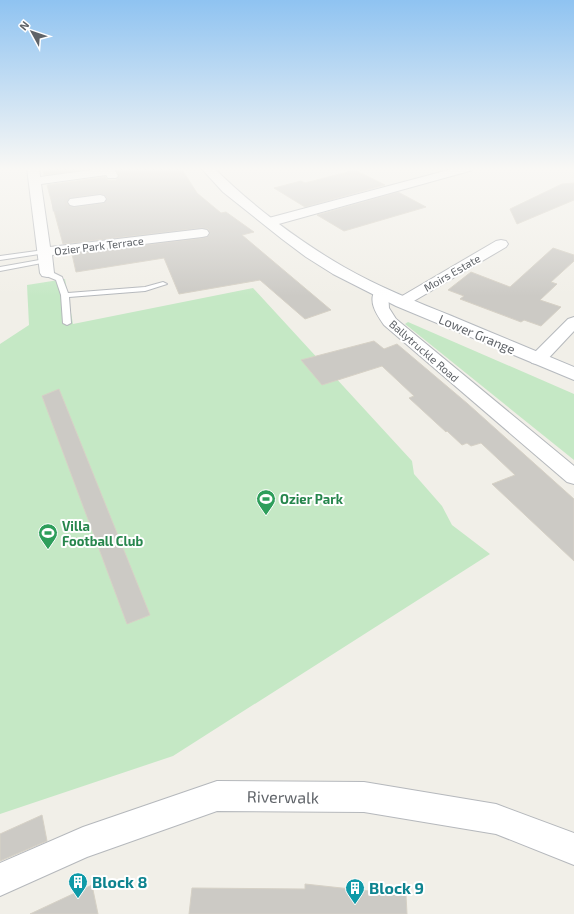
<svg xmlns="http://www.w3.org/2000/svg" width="574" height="914" font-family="'Exo 2',sans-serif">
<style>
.green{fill:#c5e8c5}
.building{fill:#cccac5;stroke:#d6d1c6;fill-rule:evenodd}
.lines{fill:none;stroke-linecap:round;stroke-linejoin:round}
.street-tunnel{stroke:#ccccc8;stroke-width:13;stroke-dasharray:13 6;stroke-linecap:butt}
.lane-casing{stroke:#b5b8bc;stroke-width:2}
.street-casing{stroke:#b5b8bc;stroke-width:2}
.secondary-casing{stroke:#b6babf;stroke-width:2}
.lane{fill:#fff;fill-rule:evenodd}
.street{fill:#fff;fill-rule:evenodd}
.secondary{fill:#fff;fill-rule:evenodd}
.labels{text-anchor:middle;stroke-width:4;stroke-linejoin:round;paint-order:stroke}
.far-street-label{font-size:11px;fill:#5f6368;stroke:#fff}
.street-label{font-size:13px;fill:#5f6368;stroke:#fff}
.leisure-label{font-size:13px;font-weight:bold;fill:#27864d;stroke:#fff;text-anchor:start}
.near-street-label{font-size:16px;fill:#5f6368;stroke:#fff}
.near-culture-label{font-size:16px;font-weight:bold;fill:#0d838f;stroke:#fff;text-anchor:start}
</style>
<rect width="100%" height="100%" fill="#f1efe8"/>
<g class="green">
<path d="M65,279L73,324L253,288L412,461L414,474L442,506L452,525L490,554L173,756L0,814V344L29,325L27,285Z"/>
<path d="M408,322L574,394V460L405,324Z"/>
</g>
<g class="building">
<path d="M42,168H94L44,175Z"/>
<path d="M115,168H179L180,171H183L197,193L221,213L226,212L254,232L242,235L331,310L305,319L260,280L179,294L164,258L76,272L72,254L202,238L207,237L210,234L208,229L202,228L63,244L47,185L105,177L108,180H116L119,176ZM100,194L104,195L107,198L104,203L74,207L70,206L67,203L70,198Z"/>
<path d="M355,170L385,185L305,207L274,188L301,181L305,183Z"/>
<path d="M574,183V200L517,224L510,209L562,184Z"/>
<path d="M398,192L426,207L344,231L317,215Z"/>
<path d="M553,248L574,255V261L551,282L557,284L540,300L561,307L541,326L524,320L521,322L460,299L464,296L448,290L471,272L510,287Z"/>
<path d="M374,341L384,349L397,344L468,404L574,499V561L492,484L515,475L481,443L471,446L467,443L462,445L447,431L446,432L409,398L414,396L382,366L322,385L301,360Z"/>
<path d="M59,389L150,615L127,624L42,396Z"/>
<path d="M42,815L47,841L0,861V834Z"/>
<path d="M305,884L406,895L407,914H189L192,888L305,889Z"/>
<path d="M92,885L98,914H30Z"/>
</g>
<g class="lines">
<path class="street-tunnel" d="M52,205L74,202"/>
<defs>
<g id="lane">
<path d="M44,250L47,252L46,253L0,260V256Z"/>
<path d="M45,259L47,260V262L0,271V267Z"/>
<path d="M44,271H50L62,277L68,293L145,287L163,282L167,284L145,291L69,297L71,323L67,325L63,323L61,295L56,280L44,275Z"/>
</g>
<g id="street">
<path d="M27,168H39L40,177L106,168L114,169L118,176L116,178H108L106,175L41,184L50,247L202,229L207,230L209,233L207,236L202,237L52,255L54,273L52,276L47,277L42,276L40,273Z"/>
<path d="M456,168H474L473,170L275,225H265L264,222L265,219Z"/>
<path d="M100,195L104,196L106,199L104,202L74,206L70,205L68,202L70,199Z"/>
<path d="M501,240L506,241L508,244L506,247L407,305L402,307L397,305L394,302L397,299L496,241Z"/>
<path d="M381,288L386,289L388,292L389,308L396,319L574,466V484L567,482L384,325C377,315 367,301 376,289Z"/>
<path d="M574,317V331L544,363L538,364L532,363L529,359L532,355L568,319Z"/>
<path d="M217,781L364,782L496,804L574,833V865L496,834L364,812L217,811L87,857L0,896V863L83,827Z"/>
</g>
<path id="secondary" d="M201,168H214C250,204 300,242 344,267C379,287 417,302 454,317C494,334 534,350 574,367V380L396,306L333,274L306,257L282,239L223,192Z"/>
</defs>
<use href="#lane" class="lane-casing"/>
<use href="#street" class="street-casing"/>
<use href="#secondary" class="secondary-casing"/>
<use href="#lane" class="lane"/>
<use href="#street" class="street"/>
<use href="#secondary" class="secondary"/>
</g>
<linearGradient id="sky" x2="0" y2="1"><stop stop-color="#8fc3f1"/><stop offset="0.57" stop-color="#f9f8f5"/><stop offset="1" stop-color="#f9f8f5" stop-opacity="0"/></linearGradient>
<rect width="574" height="296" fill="url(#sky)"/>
<defs>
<symbol id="stadium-pin" viewBox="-11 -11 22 30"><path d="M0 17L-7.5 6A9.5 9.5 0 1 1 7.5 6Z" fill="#2e9e5b" stroke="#fff"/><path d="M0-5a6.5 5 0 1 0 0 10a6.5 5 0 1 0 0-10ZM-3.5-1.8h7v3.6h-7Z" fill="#fff"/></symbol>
<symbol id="building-pin" viewBox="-11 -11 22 30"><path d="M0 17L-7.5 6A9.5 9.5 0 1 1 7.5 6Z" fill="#0f9aa8" stroke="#fff"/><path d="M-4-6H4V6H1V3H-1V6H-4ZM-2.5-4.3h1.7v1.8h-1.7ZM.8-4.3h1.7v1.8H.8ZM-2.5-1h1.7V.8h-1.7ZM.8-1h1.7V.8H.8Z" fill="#fff"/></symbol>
</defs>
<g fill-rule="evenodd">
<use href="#stadium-pin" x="255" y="488" width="22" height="30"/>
<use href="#stadium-pin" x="37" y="522" width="22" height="30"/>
<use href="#building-pin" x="67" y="871" width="22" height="30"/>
<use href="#building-pin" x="344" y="877" width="22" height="30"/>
</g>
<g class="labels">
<g class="far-street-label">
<text transform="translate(99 246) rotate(-7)" y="4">Ozier Park Terrace</text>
<text transform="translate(452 273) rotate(-30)" y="4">Moirs Estate</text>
<text transform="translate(424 351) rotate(41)" y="4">Ballytruckle Road</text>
</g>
<g class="street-label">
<text transform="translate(477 334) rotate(23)" y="5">Lower Grange</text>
</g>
<g class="leisure-label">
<text x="280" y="504">Ozier Park</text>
<text x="62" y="531">Villa<tspan x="62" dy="15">Football Club</tspan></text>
</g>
<g class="near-street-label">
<text transform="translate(283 797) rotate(1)" y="6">Riverwalk</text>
</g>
<g class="near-culture-label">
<text x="92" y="888">Block 8</text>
<text x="369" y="894">Block 9</text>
</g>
</g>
<g transform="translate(32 32) rotate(310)" stroke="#ffffff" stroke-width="3" paint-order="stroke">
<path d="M0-3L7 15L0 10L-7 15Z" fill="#5f6368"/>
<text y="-6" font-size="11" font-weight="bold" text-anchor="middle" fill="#5f6368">N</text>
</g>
</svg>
